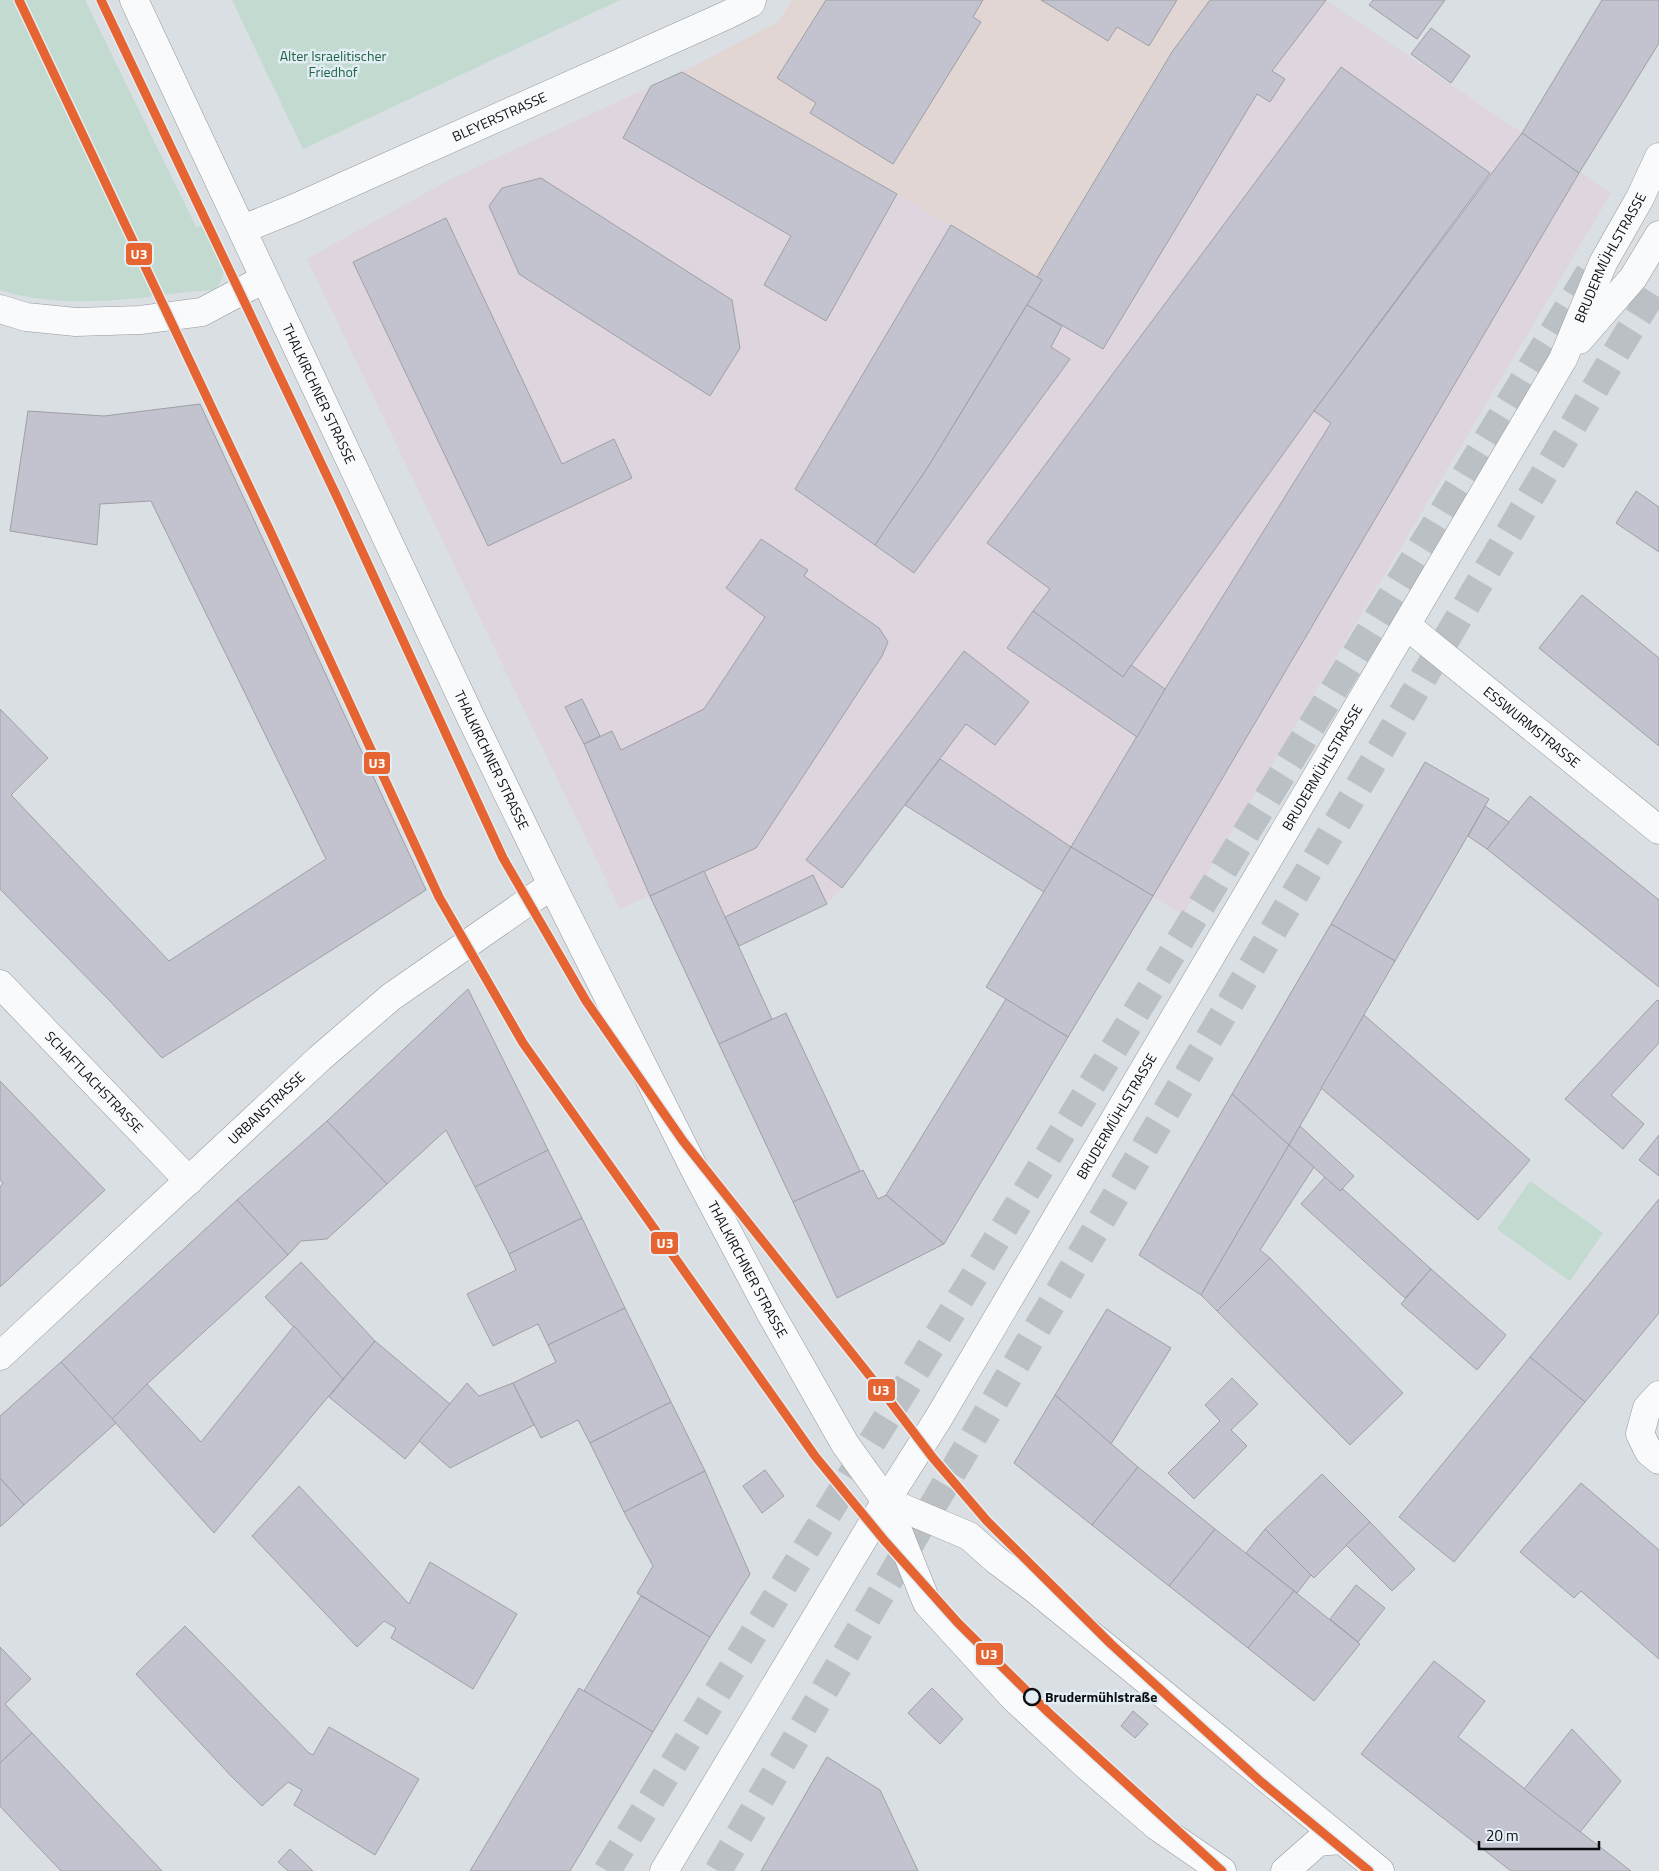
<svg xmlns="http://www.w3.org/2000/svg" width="1659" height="1871" font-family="'Titillium Web',sans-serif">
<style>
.industrial{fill:#ded5df}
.education{fill:#e2d6d5}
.green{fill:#c2dacf}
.building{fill:#c3c3cf;stroke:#9ea0a3}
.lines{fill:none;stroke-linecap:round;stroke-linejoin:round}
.highway-tunnel{stroke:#bbc0c4;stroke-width:28;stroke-dasharray:28 14;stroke-linecap:butt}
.street-casing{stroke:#94989b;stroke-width:29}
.secondary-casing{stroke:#94989b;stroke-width:29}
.street{stroke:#f9fafb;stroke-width:28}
.secondary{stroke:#f9fafb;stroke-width:28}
.metro-1-casing{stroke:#e3edf4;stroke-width:12}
.metro-1{stroke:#e66432;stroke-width:9}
.stop-dot{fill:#e3edf4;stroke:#0c0f11;stroke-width:2.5}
.labels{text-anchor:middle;stroke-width:5;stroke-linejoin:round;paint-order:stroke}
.park-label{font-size:14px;fill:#216546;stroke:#e3edf4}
.street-label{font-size:14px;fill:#0c0f11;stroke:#e3edf4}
.stop-label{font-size:14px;font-weight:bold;fill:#0c0f11;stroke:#e3edf4;text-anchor:start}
.line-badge{stroke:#e3edf4;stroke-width:2}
.badge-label{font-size:14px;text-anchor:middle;font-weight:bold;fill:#fff}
</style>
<rect width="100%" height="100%" fill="#dadfe3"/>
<path class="industrial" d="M1210,0H1326L1611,193L1183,915L1071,847L940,759L842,888L827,904L739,946L704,871L620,909L307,259L453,178L682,72L897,194L1037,276L1172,52Z"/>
<path class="education" d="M792,0H1210L1172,52L1037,277L897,194L682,72L778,22Z"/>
<g class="green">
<path d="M0,0H85L196,227L210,222L228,259C225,266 222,286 214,289C210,291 193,291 187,292C127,300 59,309 0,290Z"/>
<path d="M232,0H620L303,149Z"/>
<path d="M1530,1181L1603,1233L1570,1281L1497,1229Z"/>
</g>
<g class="building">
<path d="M826,0H983L973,17L981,22L893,164L810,113L816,103L777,78Z"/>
<path d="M1041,0H1177L1149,46L1117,27L1108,41Z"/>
<path d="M1210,0H1326L1272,71L1285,79L1270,102L1257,94L1103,349L1027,305L1042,280L1037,277L1172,52Z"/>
<path d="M1373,0H1445L1417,39L1369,5Z"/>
<path d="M1602,0H1659V43L1579,173L1522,133Z"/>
<path d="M1431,28L1470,56L1451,83L1411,54Z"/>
<path d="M1341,67L1490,173L1314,411L1123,677L1033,611L1050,589L987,543Z"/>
<path d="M682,72L897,194L826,321L764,285L791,236L623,138L651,86Z"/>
<path d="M1522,133L1579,173L1153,896L1071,847L1165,689L1331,423L1314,411Z"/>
<path d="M541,178L732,300L740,348L710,396L519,274L489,206L502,188Z"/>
<path d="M446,218L562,464L614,439L632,478L488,546L353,262Z"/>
<path d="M951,225L1042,280L928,467L875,545L795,489Z"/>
<path d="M1027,305L1062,326L1051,347L1070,359L914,573L875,545L928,467Z"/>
<path d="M200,404L426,890L162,1058L110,1001L0,889V709L48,758L11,795L169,961L326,859L151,501L100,504L97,545L10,531L28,411L104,416Z"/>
<path d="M1636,491L1659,507V552L1616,523Z"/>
<path d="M761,539L808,570L804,576L879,628L888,642L882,656L756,848L650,896L584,744L612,731L621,750L704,709L765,617L726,588Z"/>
<path d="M1582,595L1659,658V746L1539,648Z"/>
<path d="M1033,611L1123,677L1131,665L1165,689L1137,737L1007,648Z"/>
<path d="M964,651L1029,702L995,745L966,724L842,888L806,860Z"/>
<path d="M582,699L600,736L584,744L565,707Z"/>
<path d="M940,759L1071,847L1044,892L905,805Z"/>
<path d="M1425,762L1489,799L1395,961L1331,924Z"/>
<path d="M1530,796L1659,900V987L1487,849Z"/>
<path d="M1485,806L1509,822L1487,849L1468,836Z"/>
<path d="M1071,847L1153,896L1068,1037L986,987Z"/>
<path d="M704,871L772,1019L719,1044L650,896Z"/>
<path d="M813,875L827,904L739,946L725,917Z"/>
<path d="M1331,924L1395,961L1289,1145L1232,1094Z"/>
<path d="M468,989L548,1150L475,1187L446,1130L387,1184L327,1121Z"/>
<path d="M1006,999L1068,1037L944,1244L886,1195Z"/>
<path d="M1657,1000L1659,1001V1043L1611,1095L1644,1124L1623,1149L1565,1099Z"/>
<path d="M786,1013L860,1171L793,1202L719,1044Z"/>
<path d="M1364,1015L1530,1160L1478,1220L1321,1088Z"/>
<path d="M0,1081L105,1190L0,1287V1187L3,1183L0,1180Z"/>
<path d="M1232,1094L1289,1145L1201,1295L1139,1255Z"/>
<path d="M327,1121L387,1184L327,1239L301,1241L288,1255L237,1200Z"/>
<path d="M1300,1126L1354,1176L1340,1191L1289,1145Z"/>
<path d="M1659,1135V1176L1639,1160Z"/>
<path d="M1289,1145L1314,1167L1260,1250L1270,1258L1217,1311L1201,1295Z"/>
<path d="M548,1150L582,1218L509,1254L475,1187Z"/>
<path d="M863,1170L878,1199L886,1195L944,1244L837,1298L793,1202Z"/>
<path d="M1325,1177L1340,1191L1343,1189L1431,1269L1405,1298L1301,1204Z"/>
<path d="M1659,1199V1313L1585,1402L1530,1357Z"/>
<path d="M237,1200L288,1255L147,1384L112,1419L61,1362Z"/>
<path d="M582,1218L625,1308L548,1345L538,1324L493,1346L467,1294L516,1270L509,1254Z"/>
<path d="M1270,1258L1403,1393L1350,1445L1217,1311Z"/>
<path d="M301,1262L375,1341L343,1379L265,1297Z"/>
<path d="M1431,1269L1506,1335L1477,1370L1401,1304Z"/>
<path d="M625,1308L671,1402L590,1443L578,1420L541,1438L513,1383L556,1362L548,1345Z"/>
<path d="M1107,1309L1171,1348L1111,1444L1055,1395Z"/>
<path d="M294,1326L343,1379L214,1533L112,1419L147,1384L201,1442Z"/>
<path d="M375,1341L450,1404L405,1459L329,1397Z"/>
<path d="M1530,1357L1585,1402L1454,1562L1399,1517Z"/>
<path d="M61,1362L116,1423L24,1505L0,1478V1416Z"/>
<path d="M1232,1378L1258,1404L1231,1430L1247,1446L1194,1499L1168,1473L1220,1421L1205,1405Z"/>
<path d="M467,1383L479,1396L513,1383L534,1425L450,1468L419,1441Z"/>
<path d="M1055,1395L1138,1467L1092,1525L1014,1463Z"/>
<path d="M671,1402L705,1471L624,1512L590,1443Z"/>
<path d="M1138,1467L1215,1529L1169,1586L1092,1525Z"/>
<path d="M765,1470L784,1496L762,1513L743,1486Z"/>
<path d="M705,1471L750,1574L710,1637L637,1593L653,1566L624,1512Z"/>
<path d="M1322,1474L1370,1522L1314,1578L1265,1529Z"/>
<path d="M0,1478L24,1505L0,1527Z"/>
<path d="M1581,1483L1659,1550V1659L1581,1591L1574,1598L1520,1552Z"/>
<path d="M299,1486L409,1604L430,1562L517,1614L473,1689L391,1638L396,1628L384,1621L357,1647L252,1536Z"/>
<path d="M1370,1522L1415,1569L1392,1591L1346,1545Z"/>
<path d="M1215,1529L1294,1591L1248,1648L1169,1586Z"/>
<path d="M1265,1529L1311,1575L1297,1593L1246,1553Z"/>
<path d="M1356,1585L1385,1608L1358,1642L1330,1619Z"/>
<path d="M1294,1591L1360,1644L1314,1701L1248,1648Z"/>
<path d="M641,1596L710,1637L653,1732L584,1691Z"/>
<path d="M185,1626L309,1753L313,1755L329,1727L419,1779L375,1855L294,1805L302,1790L288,1782L262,1806L232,1777L136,1674Z"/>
<path d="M0,1647L31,1679L5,1704L32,1733L0,1763Z"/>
<path d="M1434,1661L1485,1701L1458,1737L1631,1871H1511L1361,1754Z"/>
<path d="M579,1688L653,1732L570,1871H470Z"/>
<path d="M932,1688L963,1719L940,1744L908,1713Z"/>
<path d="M1133,1711L1148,1724L1135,1738L1121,1726Z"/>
<path d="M1572,1729L1621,1781L1580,1832L1524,1789Z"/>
<path d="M32,1733L162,1871H61L23,1831L0,1806V1763Z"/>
<path d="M827,1757L880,1790L918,1871H761Z"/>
<path d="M290,1849L313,1871H288L278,1862Z"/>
</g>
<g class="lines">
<g class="highway-tunnel">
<path d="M607,1871L970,1283L1593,267"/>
<path d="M718,1871L1039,1325L1626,336L1659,283"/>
</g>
<defs>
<g id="street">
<path id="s1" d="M243,229L295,208L727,15L751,3L752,0"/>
<path d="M0,309L26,317L76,322L140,320L202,312L264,279"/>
<path id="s2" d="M1406,625L1659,830"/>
<path id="s3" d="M0,984L189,1181"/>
<path id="s4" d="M0,1356L320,1058L391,997L552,885"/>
<path d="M1659,1395L1647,1408L1640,1434L1649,1452L1659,1460"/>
<path d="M1285,1871L1318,1842L1340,1840"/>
</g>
<g id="secondary">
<path id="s5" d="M134,0L472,720L552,885L697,1174L770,1312L845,1444L886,1501L927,1603L1014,1698L1088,1767L1158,1827L1222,1871"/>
<path d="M1579,340L1633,278L1659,235"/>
<path d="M886,1501L969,1536L996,1560L1031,1586L1380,1871"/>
<path id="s6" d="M664,1871L886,1501L938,1419L1563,359L1603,263L1640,198L1659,157"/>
</g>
</defs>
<use href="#street" class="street-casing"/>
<use href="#secondary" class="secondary-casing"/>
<use href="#street" class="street"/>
<use href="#secondary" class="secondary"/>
<defs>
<g id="metro-1">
<path d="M19,0L271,533L439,897L523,1043L815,1456L884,1540L958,1623L1049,1713L1222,1871"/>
<path d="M101,0L338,499L503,858L586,1001L683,1141L889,1400L933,1458L987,1521L1111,1644L1260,1781L1369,1871"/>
</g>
</defs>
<use href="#metro-1" class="metro-1-casing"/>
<use href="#metro-1" class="metro-1"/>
</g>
<circle class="stop-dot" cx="1032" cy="1697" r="8"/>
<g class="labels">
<g class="park-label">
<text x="333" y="61">Alter Israelitischer<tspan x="333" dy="16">Friedhof</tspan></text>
</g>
<g class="street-label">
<text dy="5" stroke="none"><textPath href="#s1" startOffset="280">BLEYERSTRASSE</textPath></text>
<text dy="5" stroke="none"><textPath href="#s6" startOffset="1871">BRUDERMÜHLSTRASSE</textPath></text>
<text dy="5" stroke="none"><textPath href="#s5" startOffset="435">THALKIRCHNER STRASSE</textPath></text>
<text dy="5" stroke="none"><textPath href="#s2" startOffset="162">ESSWURMSTRASSE</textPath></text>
<text dy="5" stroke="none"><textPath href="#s5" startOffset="840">THALKIRCHNER STRASSE</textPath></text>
<text dy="5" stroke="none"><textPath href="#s6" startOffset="1285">BRUDERMÜHLSTRASSE</textPath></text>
<text dy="5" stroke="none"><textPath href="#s3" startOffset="136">SCHAFTLACHSTRASSE</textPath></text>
<text dy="5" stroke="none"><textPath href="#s4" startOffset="364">URBANSTRASSE</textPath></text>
<text dy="5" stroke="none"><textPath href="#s6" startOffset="880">BRUDERMÜHLSTRASSE</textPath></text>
<text dy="5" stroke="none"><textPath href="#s5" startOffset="1410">THALKIRCHNER STRASSE</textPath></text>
</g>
<g class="stop-label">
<text x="1045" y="1702">Brudermühlstraße</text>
</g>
</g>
<g class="line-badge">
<rect x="125" y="242" width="28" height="24" rx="5" fill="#e66432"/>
<rect x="363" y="751" width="28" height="24" rx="5" fill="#e66432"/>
<rect x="650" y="1231" width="29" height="24" rx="5" fill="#e66432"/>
<rect x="867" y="1378" width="29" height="24" rx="5" fill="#e66432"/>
<rect x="975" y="1642" width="29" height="24" rx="5" fill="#e66432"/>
</g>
<g class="badge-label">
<text x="139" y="259">U3</text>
<text x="377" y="768">U3</text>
<text x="665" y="1248">U3</text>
<text x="881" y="1395">U3</text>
<text x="989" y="1659">U3</text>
</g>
<path d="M1479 1841v8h120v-8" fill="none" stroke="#0c0f11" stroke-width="2.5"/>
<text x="1486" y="1841" font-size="15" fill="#0c0f11" stroke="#e3edf4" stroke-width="4" paint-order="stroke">20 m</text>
</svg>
